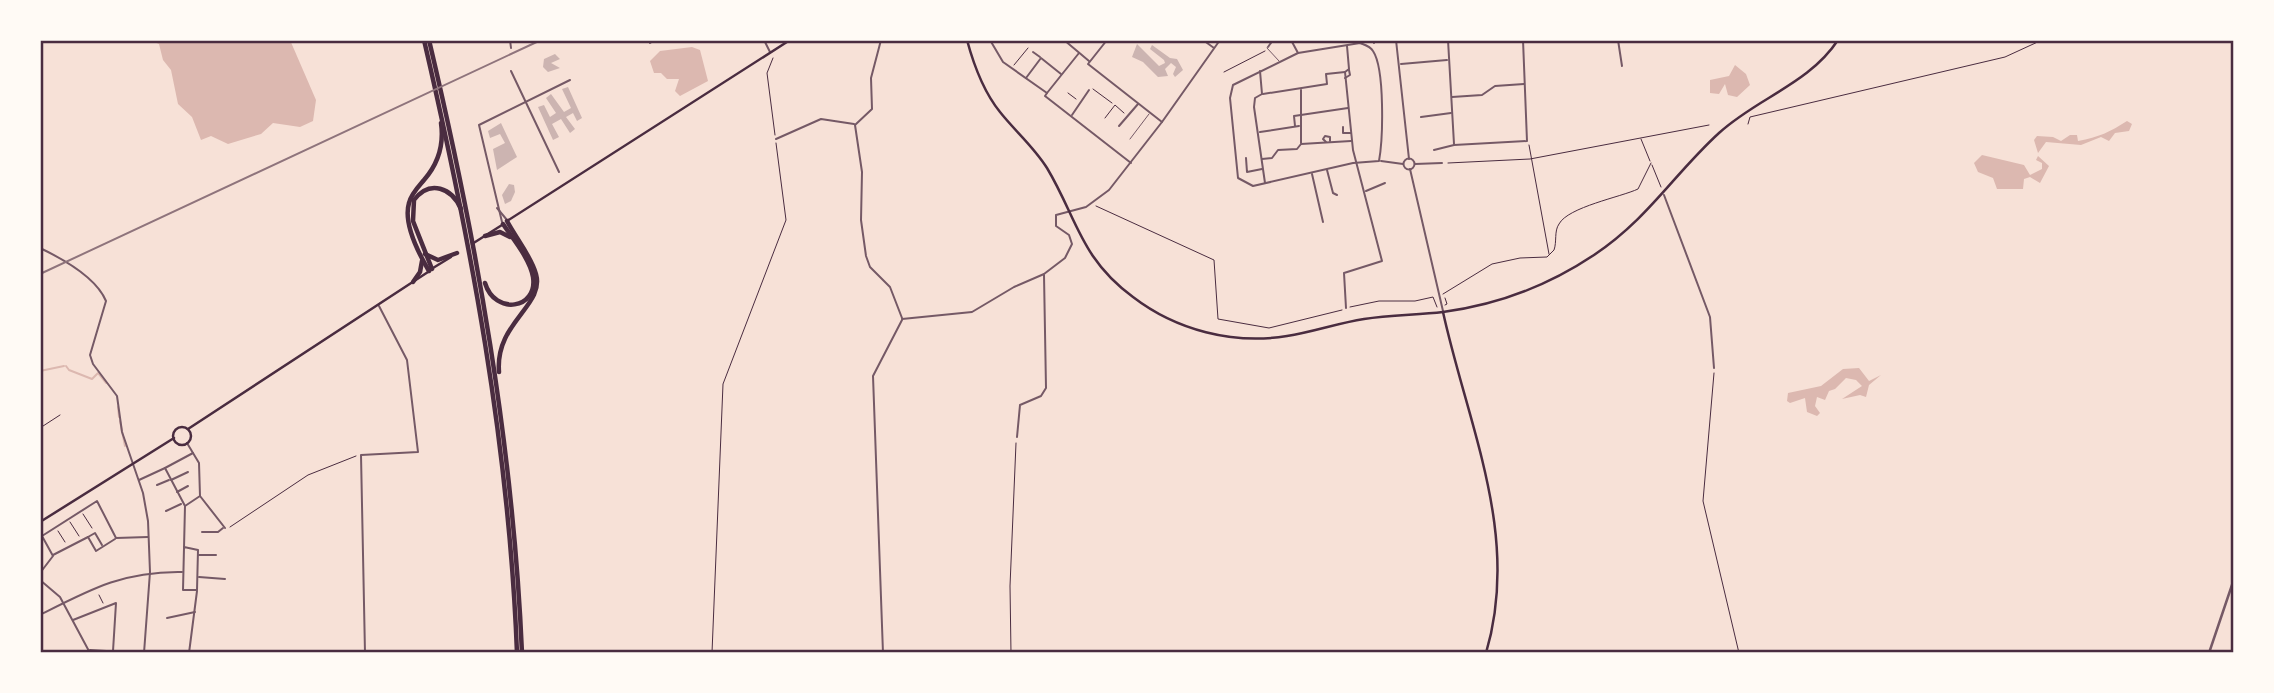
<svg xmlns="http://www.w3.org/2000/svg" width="2274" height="693" font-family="Raleway,sans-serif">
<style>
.water{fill:#dcb8b0}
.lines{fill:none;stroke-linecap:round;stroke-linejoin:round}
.stream{stroke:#dcb8b0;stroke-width:2}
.building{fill:#ccb4b1}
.path{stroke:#4a2c40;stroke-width:1}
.service{stroke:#755966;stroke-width:1}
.minor{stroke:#755966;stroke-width:2}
.tertiary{stroke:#755966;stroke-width:2.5}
.secondary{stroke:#4a2c40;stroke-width:2.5}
.motorway{stroke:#4a2c40;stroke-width:4.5}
.tram{stroke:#8f747c;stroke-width:2}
.neatline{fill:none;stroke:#4a2c40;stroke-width:2.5}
</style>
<rect width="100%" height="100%" fill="#f7e1d7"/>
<g class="water">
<path d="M149,40H290L316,100L313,121L300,127L273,123L261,134L228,144L211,136L201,140L192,117L178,104L171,70L163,60L159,44Z"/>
<path d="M692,47L700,50L708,81L680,96L675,91L679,79H667L661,73H654L650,61L660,51Z"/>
<path d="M1735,65L1746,74L1750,85L1737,97L1728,95L1725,84L1719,94L1710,93V80L1729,76Z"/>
<path d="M2127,121L2132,124L2129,131L2115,133L2109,141L2101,137L2081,145L2046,142L2038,153L2034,140L2037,136L2053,137L2061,141L2070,135H2077L2078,141C2099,137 2110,132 2127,121Z"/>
<path d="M1982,155L2024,165L2030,175L2042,169V163L2036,160L2038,156L2049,166L2040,183L2030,177L2024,179L2023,189H1997L1993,178L1978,172L1974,163Z"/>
<path d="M1859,368L1869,381L1881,375L1869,385L1866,397L1860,395L1842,399L1862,386L1856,380L1846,378L1835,389L1829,391L1825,400L1817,397L1815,406L1820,413L1817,416L1807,412L1805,398L1790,403L1787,401L1788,393L1821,386L1843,369Z"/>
</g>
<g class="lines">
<g class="stream">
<path d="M66,366L69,370L92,379L98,373L106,383"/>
<path d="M40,371L64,366"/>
<path d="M118,407L119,417"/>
<path d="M120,421L125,446"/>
</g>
</g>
<g class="building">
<path d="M1137,44L1159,66L1165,63L1164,60L1150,49L1152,45L1170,58L1177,59L1183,70L1175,77L1173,74L1176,67L1171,63L1165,69L1168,76L1158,77L1143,62L1132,57Z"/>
<path d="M555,54L560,59L551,63L560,68L548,72L543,67L544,59Z"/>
<path d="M568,87L582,118L577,121L573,113L566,117L575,129L570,133L561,119L552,124L559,137L553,140L538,107L544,105L550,117L556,113L546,98L551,94L564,112L571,108L562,89Z"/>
<path d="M501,123L517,157L497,170L493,149L505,143L500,134L490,138L488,131Z"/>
<path d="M509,184L514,185L515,192L511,201L505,204L502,195Z"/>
</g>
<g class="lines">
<g class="path">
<path d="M773,58L767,73L775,135"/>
<path d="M1014,65L1028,48"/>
<path d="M1224,72L1265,51"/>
<path d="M1093,89L1112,103"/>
<path d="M1068,93L1076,99"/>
<path d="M1105,118L1115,105L1124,113"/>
<path d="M1748,124L1750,117L2005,57L2042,40"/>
<path d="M1641,139L1650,161"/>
<path d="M1529,145L1549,254"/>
<path d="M1448,163L1530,159L1709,125"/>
<path d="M1652,165L1661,187"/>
<path d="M1096,206L1214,260L1218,319L1269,328L1342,310"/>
<path d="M1443,294L1492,264L1520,258L1547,257L1554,250C1557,242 1554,231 1559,224C1568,207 1621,197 1638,189L1651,163"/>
<path d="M1445,298L1447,304L1445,305"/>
<path d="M1350,307L1379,301H1415L1433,297L1437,307"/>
<path d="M1714,373L1703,501L1739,653"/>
<path d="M40,428L60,415"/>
<path d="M83,514L92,528"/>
<path d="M70,522L79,536"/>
<path d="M230,527L308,475L356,456"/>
<path d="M58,531L65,542"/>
<path d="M99,595L103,603"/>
<path d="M712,653L723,384L786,220L776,143"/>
<path d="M1011,653L1010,586L1016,443"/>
</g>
<g class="service">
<path d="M1267,48L1279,61"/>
<path d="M1130,139L1149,114"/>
</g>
<g class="minor">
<path d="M510,40L511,48"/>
<path d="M764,40L770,52"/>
<path d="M881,40L871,78L872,109L855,125L862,172L861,220L866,256L870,267L890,287L902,318"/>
<path d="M990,40L1003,62L1047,93L1045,96L1131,163"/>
<path d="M1064,40L1089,61"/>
<path d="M1107,40L1088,64L1162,122"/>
<path d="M1203,40L1214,48"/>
<path d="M1291,40L1298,53"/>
<path d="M1396,40L1409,159"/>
<path d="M1448,40L1454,144"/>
<path d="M1618,40L1622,66"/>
<path d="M650,43L655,40"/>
<path d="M1360,43C1365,45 1370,46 1373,51C1385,69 1383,139 1379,161L1353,163L1253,186L1238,178L1230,98L1233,85L1298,53Z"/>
<path d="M1374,43L1375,40"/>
<path d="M1268,47L1273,40"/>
<path d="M1033,52L1040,57"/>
<path d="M1401,64L1447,60"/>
<path d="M511,71L559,172"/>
<path d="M1260,71L1262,94L1255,98L1254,107L1265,183"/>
<path d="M1026,78L1041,58L1061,74"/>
<path d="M1345,78L1350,75L1349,70"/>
<path d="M1301,90V143"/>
<path d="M1047,93L1079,53"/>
<path d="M1263,94L1327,84L1326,74L1345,72"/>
<path d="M1452,97L1482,95L1495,86L1524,84"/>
<path d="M1072,115L1089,90"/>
<path d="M1421,117L1451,113"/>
<path d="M1119,126L1138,104"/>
<path d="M1295,126L1294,116L1348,108"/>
<path d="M1343,127V133H1351"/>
<path d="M1260,132L1299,126"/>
<path d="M776,139L821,119L854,124"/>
<path d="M1326,142L1323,139L1325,136L1330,137V141"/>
<path d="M1434,150L1454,145L1527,141L1523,40"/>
<path d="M1246,158L1247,172L1262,169"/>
<circle cx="1409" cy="164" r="5.5"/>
<path d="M1262,159L1272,158L1278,150L1297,149L1301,144L1351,141"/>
<path d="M1381,161L1403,164"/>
<path d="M1415,164L1442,163"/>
<path d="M1410,169L1443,311"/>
<path d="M1327,170L1333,193L1337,195"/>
<path d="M1312,174L1323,222"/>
<path d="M1366,191L1385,183"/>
<path d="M1664,195L1710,317L1714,368"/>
<path d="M497,208L507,220"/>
<path d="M502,222L479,125L570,80"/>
<path d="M40,248C63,259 96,277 106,301L90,355L93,364L117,396L122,432L143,493L148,521L150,572L144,653"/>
<path d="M1346,308L1344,273L1382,261L1353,150L1345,72L1349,69L1347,46"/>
<path d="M902,319L972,312L1014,287L1044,274L1065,258L1072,244L1069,235L1056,226V215L1086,207L1109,190L1162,122L1220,40"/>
<path d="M1017,437L1020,405L1041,396L1046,388L1044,275"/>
<path d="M187,443L199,463L200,496L225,528"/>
<path d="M139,480L165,468"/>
<path d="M171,480L188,472"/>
<path d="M157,485L169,480"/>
<path d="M177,492L188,486"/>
<path d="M185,506L165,468L193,453"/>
<path d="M166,511L181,504"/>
<path d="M202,532H218L223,528"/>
<path d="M88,537L95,533L102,545"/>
<path d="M184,547L198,550L197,590H183L185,506L200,496"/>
<path d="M53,555L88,537L96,551L115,539"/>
<path d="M199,555H216"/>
<path d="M40,573L53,556L42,536L97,501L116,538L148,537"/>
<path d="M199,577L225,579"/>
<path d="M40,580L60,597L90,653"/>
<path d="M40,615C91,589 124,571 182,572"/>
<path d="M167,618L195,612"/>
<path d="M73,620L116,603L113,651"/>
<path d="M90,650L139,653"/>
<path d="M189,653L197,591"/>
<path d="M365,653L361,455L418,452L407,360L379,306"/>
<path d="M883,653L873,376L902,320"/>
</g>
<path class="tertiary" d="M2209,653L2234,579"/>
<g class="secondary">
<path d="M967,40C974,66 983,91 1000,112C1015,131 1034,147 1047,168C1077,218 1080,258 1133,297C1176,330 1233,345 1287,336C1313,332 1338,323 1364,319C1390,315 1417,315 1443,312C1497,305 1549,285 1594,255C1648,219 1674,174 1719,133C1757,98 1809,84 1838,40"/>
<path d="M507,221L790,40"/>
<path d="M472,244L502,225"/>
<path d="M433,268L451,257"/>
<path d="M1443,312C1468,426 1521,535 1486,653"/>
<circle cx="182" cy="436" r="9"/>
<path d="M188,429L428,272"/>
<path d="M40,522L174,438"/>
</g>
<g class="motorway">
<path d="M424,40C471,243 509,444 517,653"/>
<path d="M429,40C477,243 513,444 522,653"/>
<path d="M485,236L500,232L510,237"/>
<path d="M425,254L438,260L457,253"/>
<path d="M432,269L413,221L414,200C430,179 452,188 461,209"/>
<path d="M429,271C419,254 403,223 409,203C411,194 418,187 424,180C438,164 444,144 441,123"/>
<path d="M413,282L420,272L422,261"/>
<path d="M485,283C495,316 538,309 533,277C530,259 513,239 503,224"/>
<path d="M499,372C495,322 545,306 536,274C531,256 516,238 507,221"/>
</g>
<path class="tram" d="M40,274L541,40"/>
</g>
<rect width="2274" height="693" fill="none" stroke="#fffaf5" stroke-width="84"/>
<rect x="42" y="42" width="2190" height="609" class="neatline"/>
</svg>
